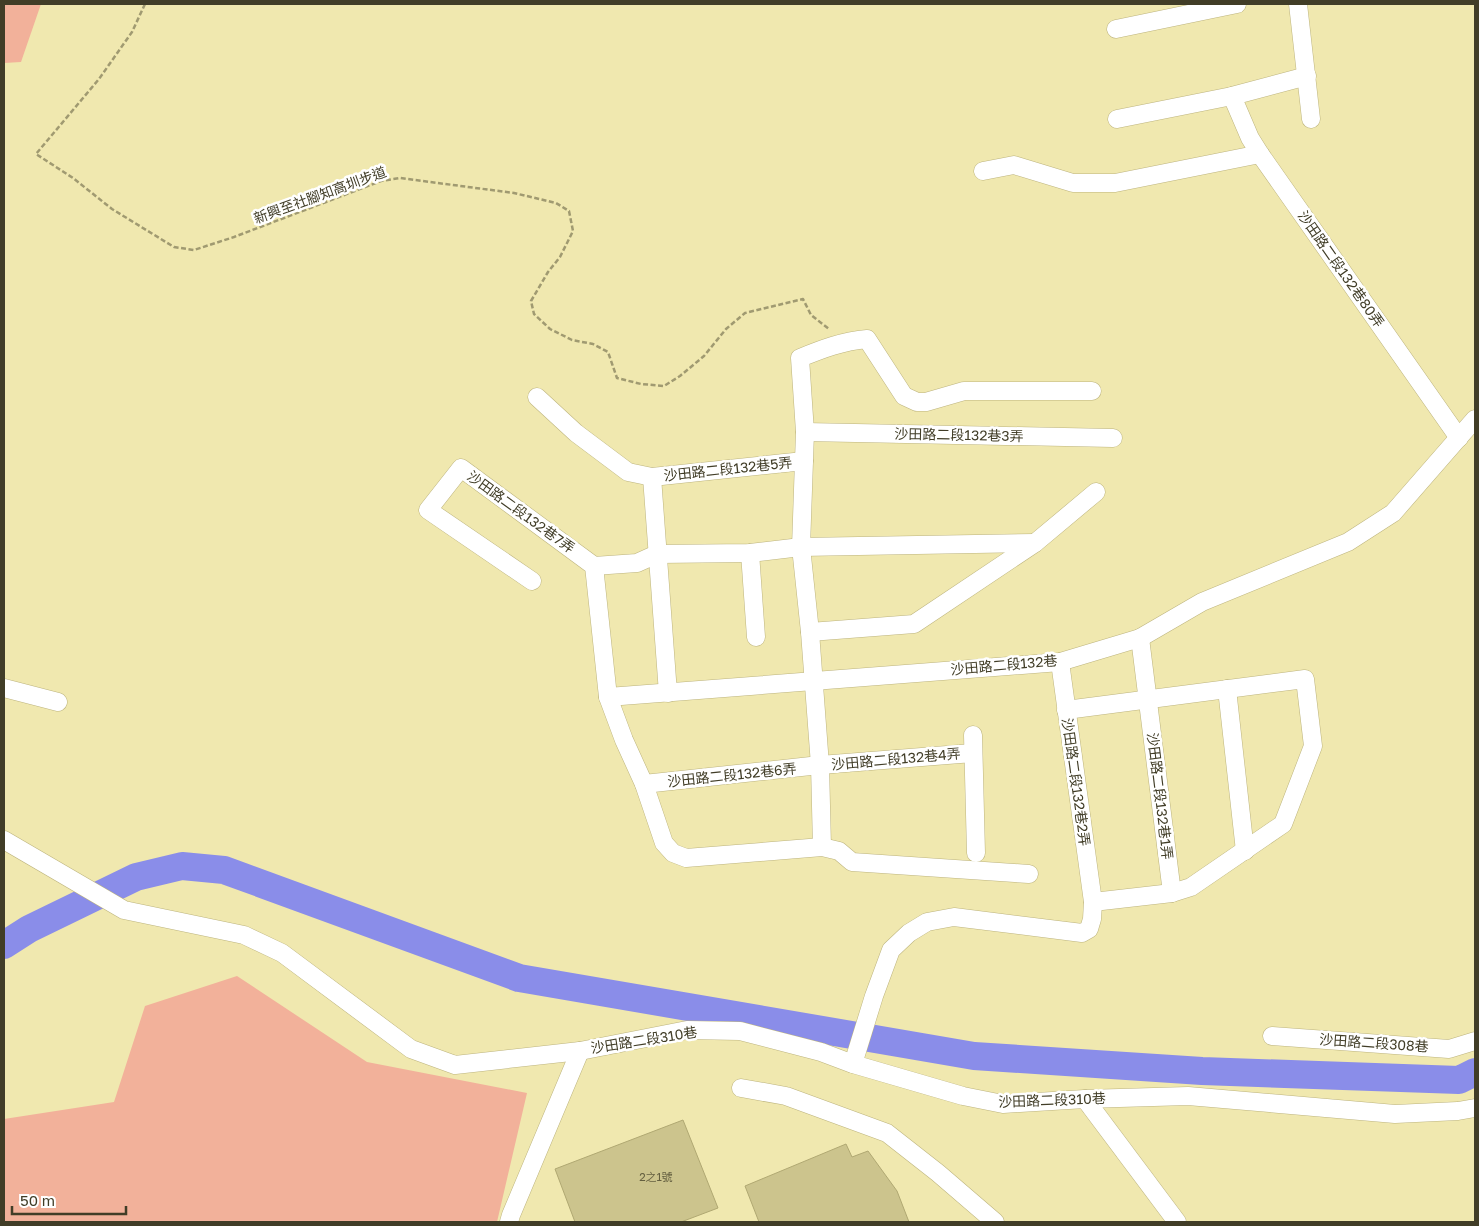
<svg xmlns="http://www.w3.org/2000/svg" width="1479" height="1226" font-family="'Golos Text','Noto Sans TC',sans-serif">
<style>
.green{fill:#f2b19a}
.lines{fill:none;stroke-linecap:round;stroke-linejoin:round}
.river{stroke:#8a8de9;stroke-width:28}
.building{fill:#ccc48d;stroke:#b0a872}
.minor-casing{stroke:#bdb47e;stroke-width:19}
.path{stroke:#a09a71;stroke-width:2.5;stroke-dasharray:5 2.5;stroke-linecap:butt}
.minor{stroke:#fff;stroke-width:18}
.labels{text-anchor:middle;stroke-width:5;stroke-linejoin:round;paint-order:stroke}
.number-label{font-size:11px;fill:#645f40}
.street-label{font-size:14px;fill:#413d27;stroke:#fff}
</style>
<rect width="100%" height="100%" fill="#f0e8af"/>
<g class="green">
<path d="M4,4H41L21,62L4,63Z"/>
<path d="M237,976L367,1062L527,1093L497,1222H4V1119L114,1102L145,1006Z"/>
</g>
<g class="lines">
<path class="river" d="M4,945L29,929L136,877L182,866L224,870L519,978L974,1056L1202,1071L1459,1080L1475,1072"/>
</g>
<g class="building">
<path d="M683,1120L718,1208L681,1222H575L555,1169Z"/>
<path d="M846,1144L852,1157L868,1151L897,1191L909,1222H759L745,1186Z"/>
</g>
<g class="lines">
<defs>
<g id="minor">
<path d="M1298,4L1311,119"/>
<path d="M1116,29L1237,4"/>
<path d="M1232,96L1250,138L1260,154L1459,438"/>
<path d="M1117,119L1232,96L1307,76"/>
<path d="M983,171L1014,165L1073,183H1115L1260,154"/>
<path d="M537,397L576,433L628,472L652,477L804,461"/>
<path d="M805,432L1113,438"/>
<path d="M652,477L668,693"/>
<path d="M750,553L756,637"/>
<path d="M594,566L637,563L657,554L750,553L801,547L1035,543"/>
<path d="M532,581L428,510L461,468L594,566L608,697L624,740L644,784L664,843L673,853L686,858L822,847L839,851L852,862L1029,874"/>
<path d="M810,632L914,624L1035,543L1096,492"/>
<path d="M1140,638L1172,893"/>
<path d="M4,688L58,702"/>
<path d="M1227,689L1245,851"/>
<path d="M608,697L1060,662L1140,638L1202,602L1348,542L1393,513L1475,419"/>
<path d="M1066,710L1305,679L1313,746L1283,824L1191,887L1172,893L1093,902"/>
<path d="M973,735L976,853"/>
<path d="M644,784L820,765L973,753"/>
<path d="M4,840L124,910L244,935L282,953L411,1049L455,1065L580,1051L687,1030L740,1031L821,1052L853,1064L963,1096L1003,1104L1085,1099L1188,1096L1395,1114L1458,1111L1475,1108"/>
<path d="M822,847L820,765L810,632L801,547L805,432L800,358C822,349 843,341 867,339L904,396L917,402H926L964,391H1092"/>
<path d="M1272,1036L1449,1049L1475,1041"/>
<path d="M853,1064L874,996L891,950L909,933L927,922L954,917L1082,933L1089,929L1092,919L1093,902L1060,662"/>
<path d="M741,1088L786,1096L887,1133L938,1173L995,1222"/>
<path d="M1085,1099L1177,1222"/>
<path d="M509,1222L511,1215L580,1051"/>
</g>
</defs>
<use href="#minor" class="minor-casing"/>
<path class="path" d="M145,4L132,32L99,79L36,154L73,178L112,209L174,247L194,250L234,237L381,181L400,178L514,193L556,203L569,211L573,231L560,257L548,272L531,301L534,314L550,329L572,340L593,344L608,352L617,378L641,384L664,386L680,376L704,356L726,329L745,313L803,299L811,315L829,329"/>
<use href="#minor" class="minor"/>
</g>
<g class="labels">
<g class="number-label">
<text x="656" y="1181">2之1號</text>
</g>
<g class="street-label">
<text transform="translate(320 195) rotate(-20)" y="5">新興至社腳知高圳步道</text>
<text transform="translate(1341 269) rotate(55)" y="5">沙田路二段132巷80弄</text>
<text transform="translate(959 435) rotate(1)" y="5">沙田路二段132巷3弄</text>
<text transform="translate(728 469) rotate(-6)" y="5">沙田路二段132巷5弄</text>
<text transform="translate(521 512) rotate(36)" y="5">沙田路二段132巷7弄</text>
<text transform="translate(1004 665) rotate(-5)" y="5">沙田路二段132巷</text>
<text transform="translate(896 759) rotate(-5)" y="5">沙田路二段132巷4弄</text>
<text transform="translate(732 775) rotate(-6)" y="5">沙田路二段132巷6弄</text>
<text transform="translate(1076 782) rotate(82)" y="5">沙田路二段132巷2弄</text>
<text transform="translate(1160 796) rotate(83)" y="5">沙田路二段132巷1弄</text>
<text transform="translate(644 1040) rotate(-9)" y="5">沙田路二段310巷</text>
<text transform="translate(1374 1043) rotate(4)" y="5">沙田路二段308巷</text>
<text transform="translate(1052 1100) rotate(-2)" y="5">沙田路二段310巷</text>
</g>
</g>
<rect width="1479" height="1226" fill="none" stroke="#413d27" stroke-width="10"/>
<path d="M12 1206v8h114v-8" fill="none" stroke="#413d27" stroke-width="2.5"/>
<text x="20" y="1206" font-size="15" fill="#413d27" stroke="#ffffff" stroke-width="4" paint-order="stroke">50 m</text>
</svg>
